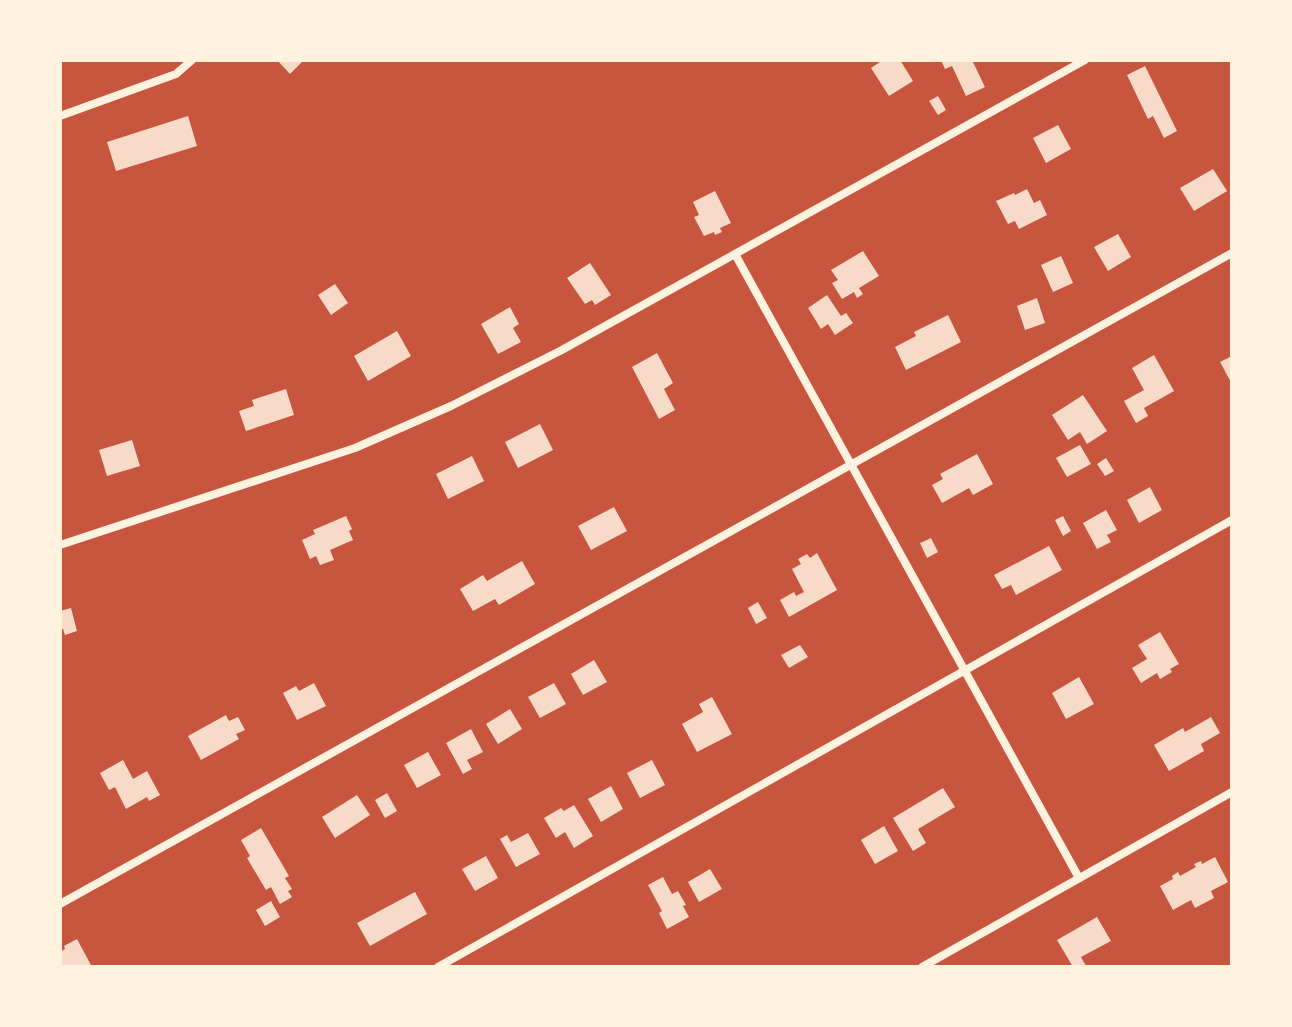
<svg xmlns="http://www.w3.org/2000/svg" width="1292" height="1027" font-family="Bitter,serif">
<style>
.building{fill:#f7dbc8}
.lines{fill:none;stroke-linecap:round;stroke-linejoin:round}
.minor{stroke:#fff3e0;stroke-width:8}
</style>
<rect width="100%" height="100%" fill="#c8553d"/>
<g class="building">
<path d="M277,60H304L290,74Z"/>
<path d="M883,60H900L913,81L889,96L871,68Z"/>
<path d="M941,60H972L985,87L966,96L952,66L945,69Z"/>
<path d="M1145,66L1177,131L1164,138L1153,116L1148,119L1127,75Z"/>
<path d="M938,96L946,110L938,115L929,101Z"/>
<path d="M188,116L197,146L116,171L107,142Z"/>
<path d="M1058,125L1071,149L1046,163L1033,138Z"/>
<path d="M1213,169L1227,191L1194,211L1180,188Z"/>
<path d="M1027,189L1034,203L1040,200L1047,215L1019,229L1015,221L1008,224L996,201L1014,193L1015,195Z"/>
<path d="M715,191L731,223L720,228L722,232L715,235L714,232L704,236L694,217L699,215L693,202Z"/>
<path d="M1118,234L1131,257L1108,271L1094,247Z"/>
<path d="M863,251L879,276L859,288L863,294L857,298L854,292L842,299L832,283L838,280L831,270Z"/>
<path d="M1061,256L1073,283L1053,292L1041,265Z"/>
<path d="M590,263L611,295L595,305L592,300L585,304L567,278Z"/>
<path d="M335,284L348,303L331,315L318,295Z"/>
<path d="M827,295L841,316L846,313L853,323L835,335L828,324L821,329L808,308Z"/>
<path d="M1037,298L1045,323L1025,330L1017,306Z"/>
<path d="M510,307L519,324L513,328L521,342L498,354L481,324Z"/>
<path d="M948,315L961,342L906,370L895,347L916,336L914,332Z"/>
<path d="M397,331L411,356L368,381L354,356Z"/>
<path d="M657,353L673,383L664,389L675,410L659,419L632,367Z"/>
<path d="M1154,355L1174,391L1144,408L1148,416L1136,423L1124,401L1144,390L1132,368Z"/>
<path d="M1232,356V384L1220,362Z"/>
<path d="M286,389L294,415L246,431L239,411L254,406L252,400Z"/>
<path d="M1083,395L1107,431L1087,444L1080,432L1068,440L1052,415Z"/>
<path d="M540,424L553,450L518,468L505,442Z"/>
<path d="M132,440L140,466L107,476L99,450Z"/>
<path d="M1080,445L1091,464L1067,477L1056,458Z"/>
<path d="M977,454L993,484L973,495L969,488L942,503L932,485L943,479L940,474Z"/>
<path d="M472,456L484,481L448,499L436,474Z"/>
<path d="M1106,458L1114,471L1105,476L1097,464Z"/>
<path d="M1150,487L1162,510L1139,523L1127,500Z"/>
<path d="M614,507L627,531L591,550L578,526Z"/>
<path d="M1106,510L1117,530L1107,535L1111,542L1097,549L1083,523Z"/>
<path d="M346,516L352,529L349,531L353,540L330,550L334,560L320,565L316,556L310,559L302,540L315,534L313,530Z"/>
<path d="M1063,516L1071,531L1063,536L1055,520Z"/>
<path d="M931,538L938,552L927,558L920,543Z"/>
<path d="M1049,546L1062,570L1016,595L1011,585L1002,589L994,575Z"/>
<path d="M817,553L837,590L789,617L780,600L794,592L796,596L804,592L792,569L801,564L798,559L807,554L810,558Z"/>
<path d="M522,561L535,584L499,605L495,599L473,611L460,589L483,575L487,581Z"/>
<path d="M758,602L767,618L756,624L748,608Z"/>
<path d="M71,608L77,631L65,635L63,629L60,630V611Z"/>
<path d="M1160,632L1179,664L1170,669L1172,672L1160,679L1157,673L1141,683L1132,668L1147,659L1138,645Z"/>
<path d="M800,645L808,657L789,668L781,655Z"/>
<path d="M594,660L607,682L583,695L571,674Z"/>
<path d="M1079,677L1094,704L1066,719L1052,693Z"/>
<path d="M314,683L326,706L297,720L283,693L296,686L299,691Z"/>
<path d="M554,683L566,704L540,718L528,697Z"/>
<path d="M712,697L732,734L697,752L682,724L703,712L699,704Z"/>
<path d="M510,709L522,729L498,744L486,724Z"/>
<path d="M226,715L229,721L238,717L245,730L236,734L239,739L201,760L188,736Z"/>
<path d="M1211,717L1220,733L1201,744L1204,751L1169,771L1154,745L1183,728L1185,732Z"/>
<path d="M471,729L483,752L467,760L472,769L463,774L446,743Z"/>
<path d="M428,752L441,775L417,788L404,765Z"/>
<path d="M123,760L133,779L147,771L160,795L149,801L147,797L126,809L115,787L109,790L100,773Z"/>
<path d="M652,760L665,785L640,798L627,773Z"/>
<path d="M611,786L623,809L601,822L588,799Z"/>
<path d="M943,788L955,807L918,829L926,843L913,851L893,818Z"/>
<path d="M387,793L397,811L385,818L375,800Z"/>
<path d="M357,795L370,815L335,838L322,817Z"/>
<path d="M574,805L593,836L574,848L565,832L556,838L544,818L561,808L564,811Z"/>
<path d="M884,826L898,851L875,864L861,840Z"/>
<path d="M261,828L289,876L285,878L292,889L288,891L292,897L280,904L271,887L266,890L247,858L250,856L241,840Z"/>
<path d="M528,833L540,854L516,867L500,839L507,835L511,842Z"/>
<path d="M486,856L498,878L475,891L462,869Z"/>
<path d="M1215,857L1228,882L1211,891L1214,898L1195,908L1191,900L1173,910L1160,886L1173,879L1172,876L1178,872L1180,876L1196,867L1194,864L1201,861L1202,864Z"/>
<path d="M710,869L722,889L699,902L688,882Z"/>
<path d="M663,877L672,894L678,891L686,905L683,906L689,917L667,929L659,913L662,911L648,885Z"/>
<path d="M415,892L427,914L370,946L357,923Z"/>
<path d="M271,901L280,917L265,926L256,910Z"/>
<path d="M1097,917L1111,941L1081,957L1086,966L1073,967L1057,940Z"/>
<path d="M77,939L92,967H60V952L65,949L64,946Z"/>
</g>
<g class="lines">
<g class="minor">
<path d="M60,116L176,74L192,60"/>
<path d="M735,254L1079,878"/>
<path d="M60,545L355,448L451,406L560,351L1085,60"/>
<path d="M60,904L1232,253"/>
<path d="M438,967L1232,520"/>
<path d="M922,967L1232,792"/>
</g>
</g>
<rect width="1292" height="1027" fill="none" stroke="#fff3e0" stroke-width="124"/>
</svg>
